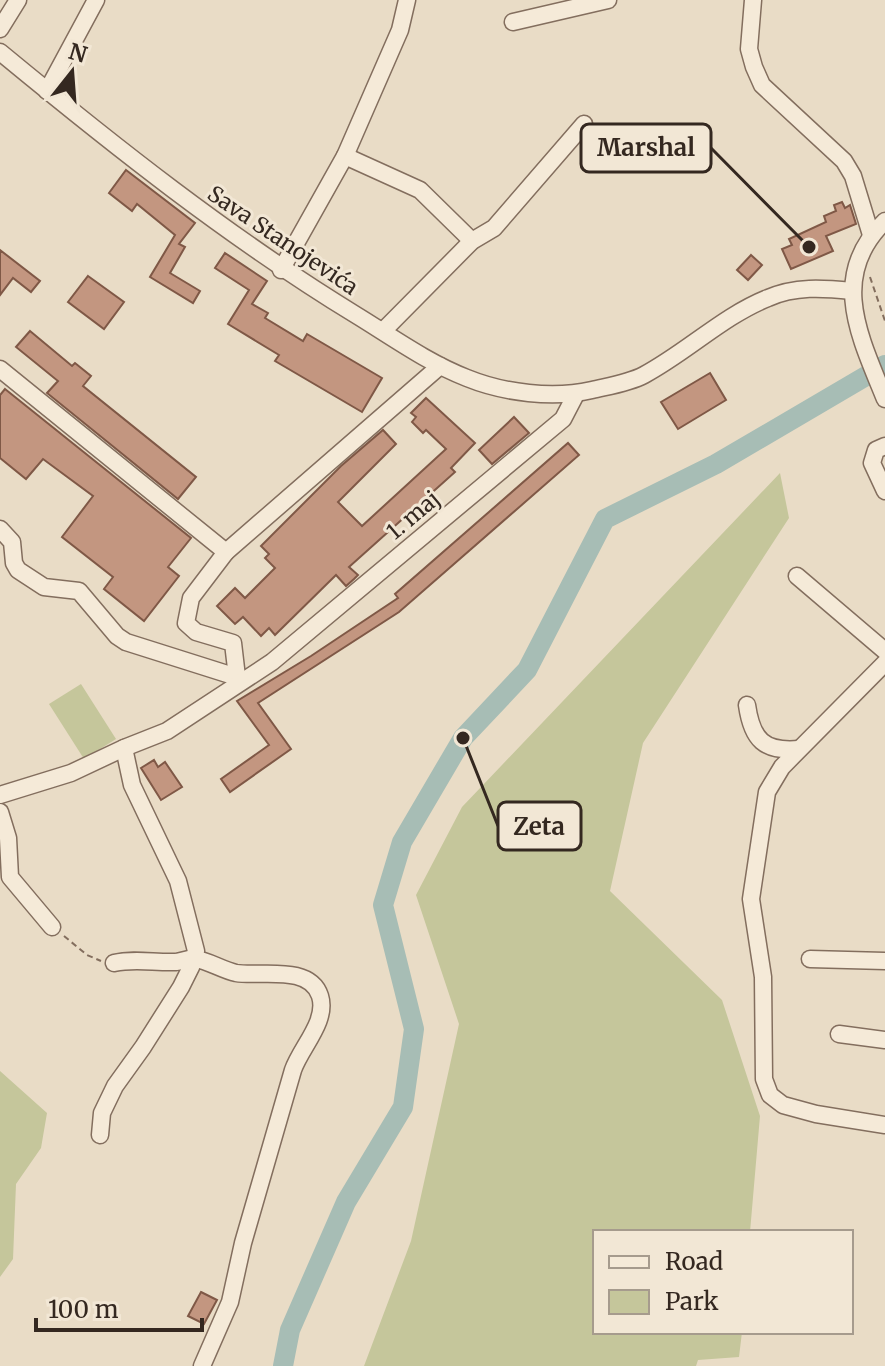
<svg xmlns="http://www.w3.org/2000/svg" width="885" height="1366" font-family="Merriweather,serif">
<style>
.green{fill:#c5c69b}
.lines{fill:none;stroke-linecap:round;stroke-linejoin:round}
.river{stroke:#a7bdb5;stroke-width:20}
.building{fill:#c39680;stroke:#7f5846;stroke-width:2}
.minor-casing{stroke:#836e5e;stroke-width:19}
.path{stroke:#836e5e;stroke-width:2;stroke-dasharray:6 4;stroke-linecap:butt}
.minor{stroke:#f5ead8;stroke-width:16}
.labels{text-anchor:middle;stroke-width:6;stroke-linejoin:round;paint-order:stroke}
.street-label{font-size:22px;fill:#342820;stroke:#f2e7d5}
.leader{fill:none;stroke:#342820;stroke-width:3}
.callout-dot{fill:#342820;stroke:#f2e7d5;stroke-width:3}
.callout{fill:#f2e7d5;stroke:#342820;stroke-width:3}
.callout-label{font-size:24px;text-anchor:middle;font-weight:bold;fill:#342820}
</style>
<rect width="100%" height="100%" fill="#e9dcc6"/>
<g class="green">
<path d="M780,473L789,518L643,743L610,891L722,1000L760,1116L750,1232H595V1332H742L739,1357L698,1360L696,1366H364L411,1241L459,1024L416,895L462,807Z"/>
<path d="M81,684L116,739L84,759L49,704Z"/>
<path d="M0,1071L47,1113L41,1148L16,1184L13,1259L0,1277Z"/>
</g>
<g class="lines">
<path class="river" d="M283,1366L290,1330L346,1202L403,1107L414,1029L383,905L402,842L463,738L527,670L605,519L716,464L885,365"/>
</g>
<g class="building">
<path d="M126,170L195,223L179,244L185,247L170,273L200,291L193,303L150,277L175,235L137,204L132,211L109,193Z"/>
<path d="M842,202L845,208L850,205L856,224L826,236L833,251L791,269L782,249L792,245L789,239L826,222L824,216L836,211L834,205Z"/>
<path d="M0,250L40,281L31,292L13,278L0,295Z"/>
<path d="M225,253L267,281L252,304L268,313L265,318L303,341L307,334L382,378L362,412L275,361L279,355L228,324L249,290L215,268Z"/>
<path d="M751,255L762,265L748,280L737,270Z"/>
<path d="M88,276L124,302L104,329L68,302Z"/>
<path d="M30,331L72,366L75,363L91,376L83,386L196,477L178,499L47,393L58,381L16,347Z"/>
<path d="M710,373L726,400L678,429L661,402Z"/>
<path d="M5,389L191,538L168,567L179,576L144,621L104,589L113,577L62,537L93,496L43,459L26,479L0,458V395Z"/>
<path d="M426,398L475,443L451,468L455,472L349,567L358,575L354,579L346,586L336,575L275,635L269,628L261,636L243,617L235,624L217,606L235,588L245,598L275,568L265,558L269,554L261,546L341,466L383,430L396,444L338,502L362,526L446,449L426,430L423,433L412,422L416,417L411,413Z"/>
<path d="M514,417L529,433L492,464L479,450Z"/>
<path d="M568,443L579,455L399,612L258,703L291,749L230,792L221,779L269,745L237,701L311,656L398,598L395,594Z"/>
<path d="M154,760L158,767L165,762L182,787L161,800L141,768Z"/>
<path d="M201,1292L217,1300L204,1324L188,1316Z"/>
</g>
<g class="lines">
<defs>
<g id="minor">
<path d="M753,0L749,49L754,67L762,85L844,161L853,176L871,235"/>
<path d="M513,22L608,0"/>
<path d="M0,29L18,0"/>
<path d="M0,52C114,146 230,238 356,315C392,337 428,363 467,378C504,393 553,399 592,390C609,386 629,383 644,375C687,352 723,316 768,298C795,286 823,288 852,291"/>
<path d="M47,91L96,0"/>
<path d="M345,156L420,190L472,241"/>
<path d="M885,221C828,276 860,337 885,399"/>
<path d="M281,270L345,156L400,30L407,0"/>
<path d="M383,331L472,241L494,228L584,124"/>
<path d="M0,369L226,552L440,366"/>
<path d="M885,446L876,450L872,463L885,491"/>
<path d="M0,529L12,542L14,563L18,570L44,587L79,591L117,636L126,642L243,679"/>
<path d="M226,552L191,598L186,623L196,632L233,643L237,677"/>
<path d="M797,576L885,651"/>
<path d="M885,663L782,767L767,792L751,899L763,977L764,1079L770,1095L783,1105L816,1114L885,1125"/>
<path d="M747,705C752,740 764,752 799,749"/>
<path d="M0,795L71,773L124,748L167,731L272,662L563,419L576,394"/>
<path d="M0,812L8,838L10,877L52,927"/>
<path d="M810,959L885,961"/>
<path d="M114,963C135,958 155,963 176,962C182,961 189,958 195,959C207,960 222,970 236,973C260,977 310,964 320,996C328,1021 301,1047 293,1070L243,1243L230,1302L202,1366"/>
<path d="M839,1034L885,1040"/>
<path d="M100,1135L102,1113L115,1086L143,1047L181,987L191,967L196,951L178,881L132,785L124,748"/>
</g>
</defs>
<use href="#minor" class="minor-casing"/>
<g class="path">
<path d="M870,277L885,321"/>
<path d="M64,936L87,955L101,961"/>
</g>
<use href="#minor" class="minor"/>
</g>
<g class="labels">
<g class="street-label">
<text transform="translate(283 240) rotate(34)" y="8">Sava Stanojevića</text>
<text transform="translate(413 515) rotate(-40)" y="8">1. maj</text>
</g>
</g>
<path class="leader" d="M809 247L711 148M463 738L498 826"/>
<g class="callout-dot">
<circle cx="809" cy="247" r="8"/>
<circle cx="463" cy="738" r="8"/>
</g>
<g class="callout">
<rect x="581" y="124" width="130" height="48" rx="8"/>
<rect x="498" y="802" width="83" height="48" rx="8"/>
</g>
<g class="callout-label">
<text x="646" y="156">Marshal</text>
<text x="539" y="835">Zeta</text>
</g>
<rect x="593" y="1230" width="260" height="104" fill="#f2e7d5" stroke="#a69b8d" stroke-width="2"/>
<rect x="609" y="1256" width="40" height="12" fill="#f5ead8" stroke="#a69b8d" stroke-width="2"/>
<text x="665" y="1270" font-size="24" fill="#342820">Road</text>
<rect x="609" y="1290" width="40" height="24" fill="#c5c69b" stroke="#a69b8d" stroke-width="2"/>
<text x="665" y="1310" font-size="24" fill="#342820">Park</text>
<g transform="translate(72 72) rotate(17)" stroke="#f2e7d5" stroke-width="6" paint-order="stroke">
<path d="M0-6L14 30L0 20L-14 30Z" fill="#342820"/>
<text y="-12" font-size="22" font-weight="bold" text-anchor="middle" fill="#342820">N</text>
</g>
<path d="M36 1318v12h166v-12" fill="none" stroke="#342820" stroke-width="4"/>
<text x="48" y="1318" font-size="24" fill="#342820" stroke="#f2e7d5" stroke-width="6" paint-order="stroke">100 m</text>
</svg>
